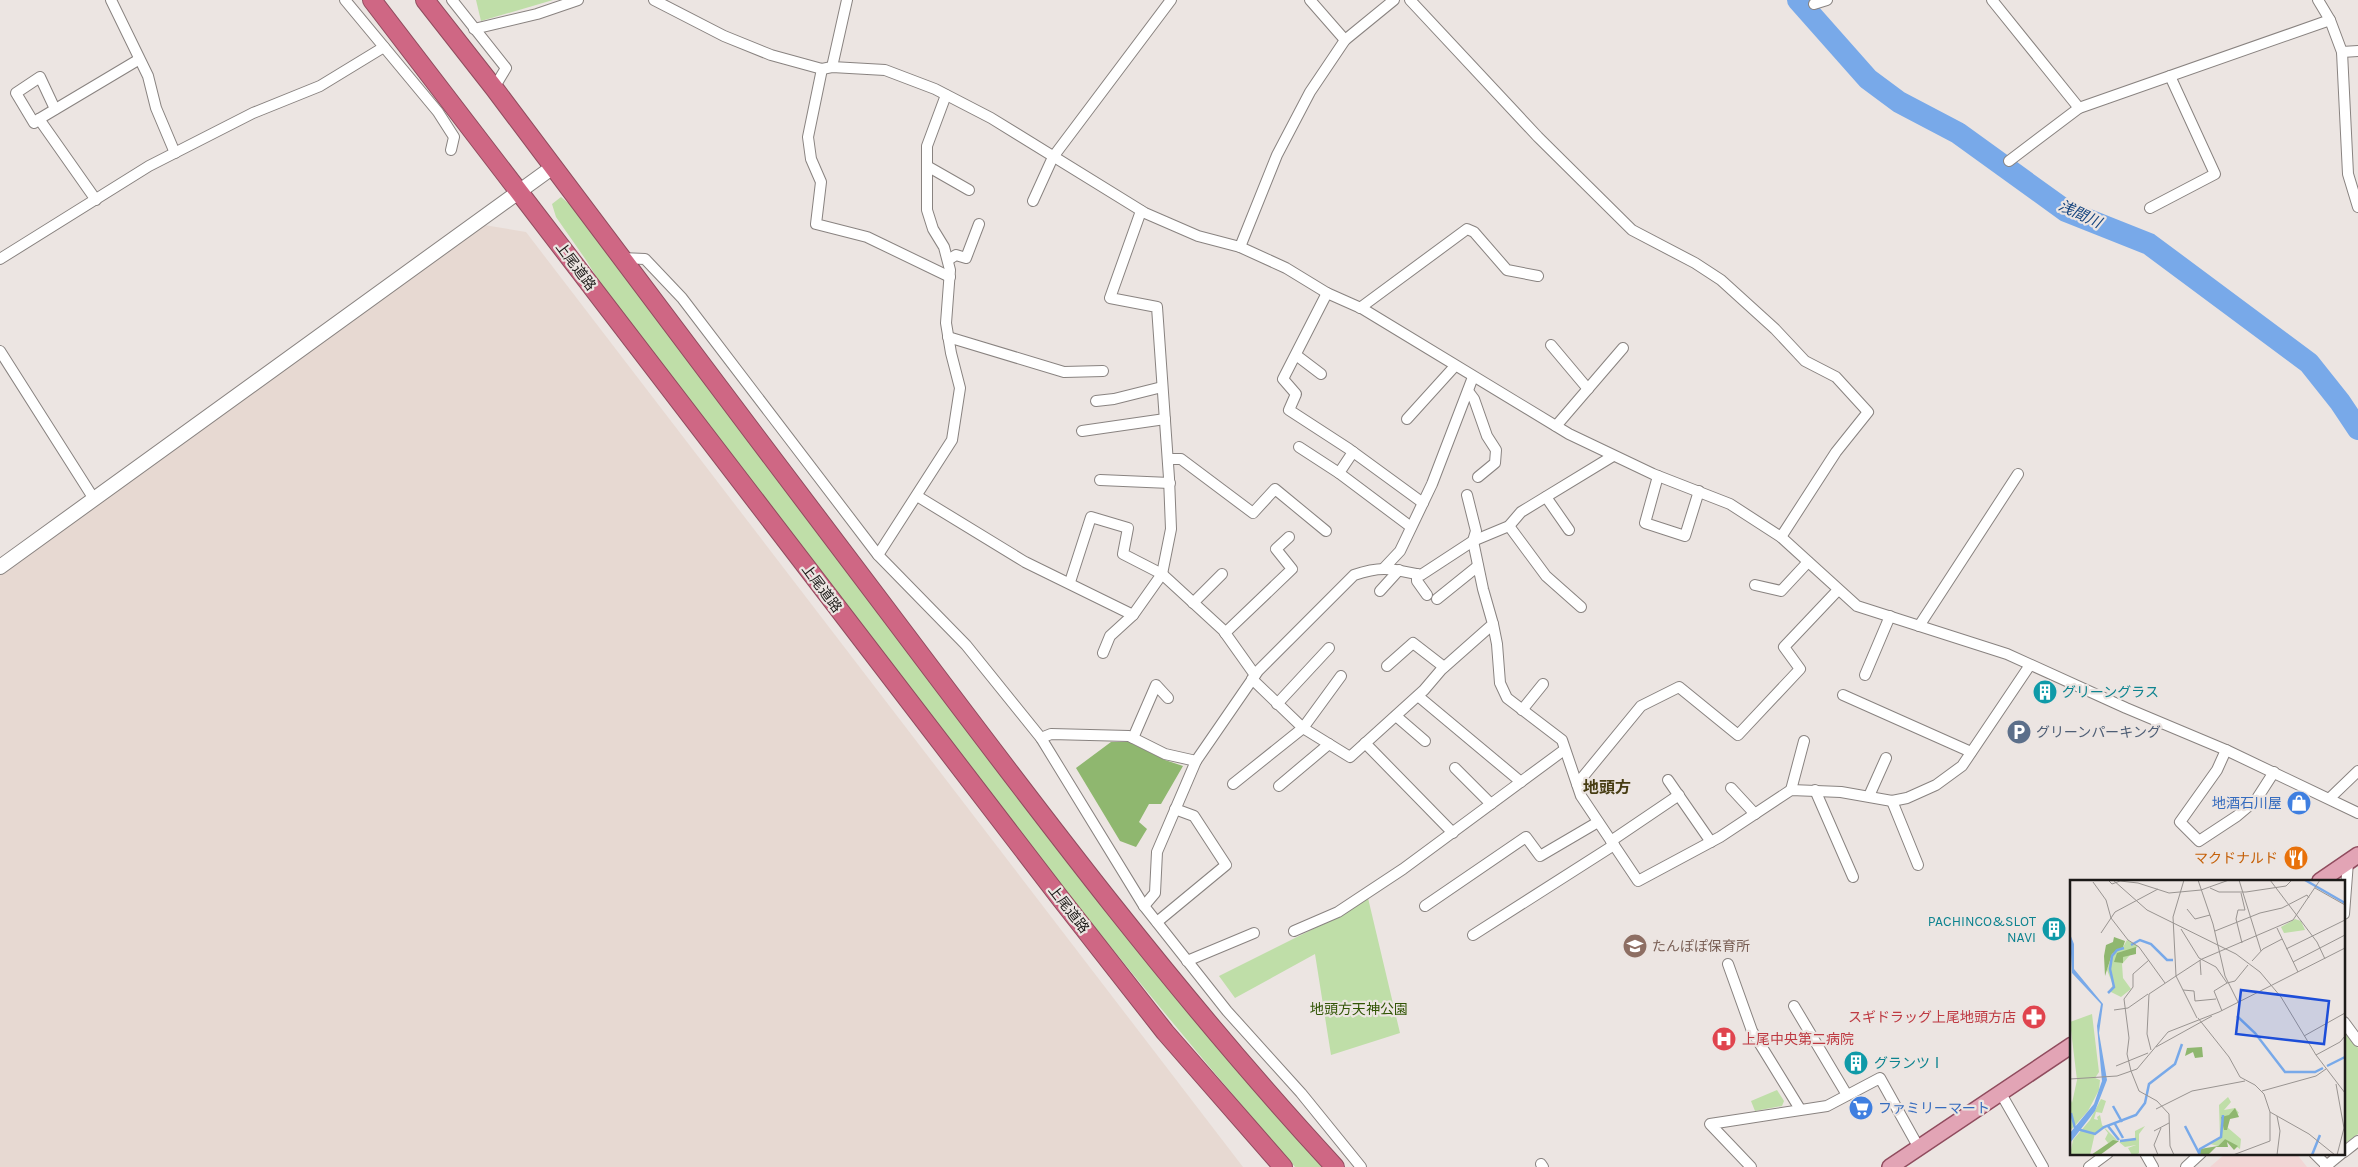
<svg xmlns="http://www.w3.org/2000/svg" width="2358" height="1167" font-family="Karla,'Noto Sans JP',sans-serif">
<style>
.built{fill:#e7d9d2}
.education{fill:#f1d6d5}
.green{fill:#bfdea8}
.forest{fill:#8fb76f}
.lines{fill:none;stroke-linecap:round;stroke-linejoin:round}
.river{stroke:#78a9e9;stroke-width:22}
.street-casing{stroke:#898380;stroke-width:12}
.secondary-casing{stroke:#898380;stroke-width:16}
.primary-casing{stroke:#904c5e;stroke-width:18}
.highway-casing{stroke:#904c5e;stroke-width:20}
.street{stroke:#fff;stroke-width:10}
.secondary{stroke:#fff;stroke-width:14}
.primary{stroke:#e2a4b5;stroke-width:15}
.highway{stroke:#cf6784;stroke-width:18}
.labels{text-anchor:middle;stroke-width:4.5;stroke-linejoin:round;paint-order:stroke}
.street-label{font-size:14px;fill:#1c1a18;stroke:#ece5e2}
.culture-label{font-size:14px;fill:#0d838f;stroke:#ece5e2;text-anchor:start}
.service-label{font-size:14px;fill:#4e5e75;stroke:#ece5e2;text-anchor:start}
.shop-label{font-size:14px;fill:#366cbe;stroke:#ece5e2;text-anchor:end}
.food-label{font-size:14px;fill:#c56008;stroke:#ece5e2;text-anchor:end}
.education-label{font-size:14px;fill:#785e54;stroke:#ece5e2;text-anchor:start}
.park-label{font-size:14px;fill:#315505;stroke:#ece5e2}
.health-label{font-size:14px;fill:#be3a42;stroke:#ece5e2;text-anchor:end}
.water-label{font-size:15px;font-style:italic;fill:#14447e;stroke:#ece5e2}
.quarter-label{font-size:16px;font-weight:bold;fill:#463c12;stroke:#ece5e2}
.inset-river{fill:none;stroke:#78a9e9;stroke-width:2.5}
.inset-road{fill:none;stroke:#999491;stroke-width:1}
.view{fill:#1d4ed8;fill-opacity:0.15;stroke:#1d4ed8;stroke-width:2.5}
.inset-edge{fill:none;stroke:#1c1a18;stroke-width:2.5}
</style>
<rect width="100%" height="100%" fill="#ece5e2"/>
<path class="built" d="M484,225L526,232L1243,1167H0V572Z"/>
<path class="education" d="M2226,1153H2296L2307,1167H2210Z"/>
<g class="green">
<path d="M476,0H553L481,21Z"/>
<path d="M561,197L574,208L1329,1167H1295C1054,890 836,594 613,304L586,260L556,217L552,204Z"/>
<path d="M1368,898L1400,1033L1331,1055L1315,954L1235,998L1219,976L1341,915Z"/>
<path d="M2344,1029L2358,1048V1134L2344,1144Z"/>
<path d="M1777,1090L1784,1101L1782,1106L1755,1111L1751,1101Z"/>
</g>
<path class="forest" d="M1111,742H1129L1165,760L1183,766L1161,804H1149L1139,822L1147,829L1136,847L1120,841L1076,768Z"/>
<g class="lines">
<path class="river" d="M1798,0L1868,79L1899,102L1958,133L2066,211L2149,244L2309,363L2340,402L2358,429"/>
<defs>
<g id="street">
<path d="M111,0L148,76L156,108L175,153"/>
<path d="M345,0L438,112L454,137L451,150"/>
<path d="M452,0L506,68L494,88"/>
<path d="M654,0L724,36L771,55L822,69L832,67L885,70L935,89L991,118L1145,213L1198,236L1240,247L1286,268L1327,293L1363,309L1569,434L1653,474L1730,504L1781,537L1857,606L2007,654L2126,708L2226,750L2358,813"/>
<path d="M1310,0L1345,40"/>
<path d="M1410,0L1538,137L1632,230L1695,263L1721,280L1775,329L1805,361L1836,377L1868,412L1836,452L1781,537"/>
<path d="M1992,0L2079,108"/>
<path d="M2318,0L2330,20"/>
<path d="M1814,4L1827,0"/>
<path d="M474,29L537,14L578,0"/>
<path d="M2342,52L2358,51"/>
<path d="M832,67L847,0"/>
<path d="M822,69L808,137L811,159L821,182L816,224L867,237L950,277"/>
<path d="M39,119L34,123L16,93L40,77L55,109"/>
<path d="M2009,161L2079,108L2330,20L2342,52L2348,174L2358,207"/>
<path d="M927,166L969,190"/>
<path d="M96,200L39,119L138,60"/>
<path d="M1033,201L1053,157L1171,0"/>
<path d="M2150,208L2215,174L2170,76"/>
<path d="M1240,247L1277,155L1310,92L1345,40L1394,0"/>
<path d="M622,258L645,259L682,298L878,555L966,645L1041,738L1144,906L1227,1011L1301,1093L1361,1167"/>
<path d="M0,259L149,166L253,113L320,86L384,47"/>
<path d="M948,260L956,255L966,258L979,224"/>
<path d="M1327,293L1283,379L1296,394L1289,410L1349,449L1423,503"/>
<path d="M1360,308L1467,229L1474,232L1507,270L1538,276"/>
<path d="M948,337L1064,372L1103,371"/>
<path d="M1551,345L1588,389"/>
<path d="M0,351L94,499"/>
<path d="M1296,355L1321,374"/>
<path d="M1468,391L1474,399L1487,436L1496,450L1495,463L1478,477"/>
<path d="M1096,401L1114,399L1162,387"/>
<path d="M1407,419L1455,366"/>
<path d="M1556,426L1623,348"/>
<path d="M1082,431L1165,419"/>
<path d="M1299,447L1339,473"/>
<path d="M1353,452L1339,473L1411,527"/>
<path d="M1168,459H1181L1253,513L1275,489L1326,531"/>
<path d="M1658,476L1645,523L1685,536L1699,491"/>
<path d="M1100,480L1170,483"/>
<path d="M917,496L1025,562L1133,615"/>
<path d="M1546,497L1569,530"/>
<path d="M1509,526L1546,576L1581,607"/>
<path d="M878,555L952,440L960,388L951,353L946,323L950,270L944,247L933,229L927,210V146L946,95"/>
<path d="M1384,568L1400,551L1432,484L1473,377"/>
<path d="M1417,574V581L1427,595"/>
<path d="M1070,582L1091,517L1128,528L1123,554L1162,574L1223,630L1255,675"/>
<path d="M1755,585L1781,591L1808,562"/>
<path d="M1380,591L1399,570"/>
<path d="M1437,599L1478,566"/>
<path d="M1193,603L1222,574"/>
<path d="M1493,624L1497,644L1500,683L1507,698L1562,740L1581,796L1638,881L1720,837L1791,790L1841,792L1892,801L1907,798L1936,785L1962,766L2030,665"/>
<path d="M1919,626L2018,474"/>
<path d="M1225,633L1292,569L1276,549L1289,537"/>
<path d="M1103,653L1110,636L1133,615L1162,574L1171,529L1169,478L1157,307L1110,298L1141,211"/>
<path d="M1387,666L1413,643L1444,667"/>
<path d="M1865,675L1890,616"/>
<path d="M1252,679L1303,728L1350,757L1424,690L1441,670L1493,624L1483,589L1473,541L1476,531L1467,495"/>
<path d="M1843,695L1971,752"/>
<path d="M1418,696L1521,782"/>
<path d="M1277,704L1329,648"/>
<path d="M1522,710L1543,684"/>
<path d="M1396,716L1425,741"/>
<path d="M1041,738L1051,734L1129,736L1165,754L1196,761L1157,852L1155,893L1144,906"/>
<path d="M1133,738L1156,685L1168,698"/>
<path d="M1365,743L1453,833"/>
<path d="M2226,750L2217,770L2180,822L2199,841L2237,816L2256,800L2274,772"/>
<path d="M1196,761L1258,671L1354,575C1383,565 1392,569 1421,575L1473,541L1509,526L1521,512L1613,456"/>
<path d="M1455,768L1491,804"/>
<path d="M1668,780L1711,842"/>
<path d="M1233,784L1303,728L1341,676"/>
<path d="M1577,784L1641,706L1679,687L1738,735L1800,669L1784,647L1838,590"/>
<path d="M1279,786L1329,744"/>
<path d="M1731,788L1755,814"/>
<path d="M1791,790L1804,741"/>
<path d="M1815,790L1853,877"/>
<path d="M1869,796L1886,758"/>
<path d="M2330,798L2358,771"/>
<path d="M1892,801L1918,865"/>
<path d="M1611,841L1679,795"/>
<path d="M1425,906L1526,837L1540,856L1598,822"/>
<path d="M2344,914L2348,862"/>
<path d="M1157,922L1226,865L1194,816L1175,809"/>
<path d="M1294,931L1338,912L1403,869L1564,750"/>
<path d="M1473,935L1614,845"/>
<path d="M1187,961L1254,933"/>
<path d="M1728,964L1752,1031L1800,1109"/>
<path d="M1794,1006L1847,1095"/>
<path d="M2344,1022L2358,1041"/>
<path d="M2000,1092L2043,1167"/>
<path d="M2344,1152L2358,1141"/>
<path d="M2145,1153L2153,1167"/>
<path d="M2314,1153L2328,1167"/>
<path d="M1541,1164L1543,1167"/>
<path d="M1751,1167L1710,1124L1827,1106L1880,1078L1919,1148"/>
<path d="M2089,1167L2108,1153"/>
<path d="M2186,1167L2201,1153"/>
<path d="M2325,1167L2342,1153"/>
</g>
<path id="secondary" d="M0,567L553,167"/>
<g id="primary">
<path d="M2320,881L2358,855"/>
<path d="M1890,1167L2072,1045"/>
</g>
<g id="highway">
<path d="M372,0L1060,898L1165,1032L1283,1167"/>
<path d="M425,0L494,88C624,263 756,436 887,610C1030,800 1173,992 1335,1167"/>
</g>
</defs>
<use href="#street" class="street-casing"/>
<use href="#secondary" class="secondary-casing"/>
<use href="#primary" class="primary-casing"/>
<use href="#highway" class="highway-casing"/>
<use href="#street" class="street"/>
<use href="#secondary" class="secondary"/>
<use href="#primary" class="primary"/>
<use href="#highway" class="highway"/>
</g>
<defs>
<symbol id="building-disc" viewBox="-11 -11 22 22"><circle r="9.5" fill="#0f9aa8" stroke="#ece5e2"/><path d="M-4-6H4V6H1V3H-1V6H-4ZM-2.5-4.3h1.7v1.8h-1.7ZM.8-4.3h1.7v1.8H.8ZM-2.5-1h1.7V.8h-1.7ZM.8-1h1.7V.8H.8Z" fill="#fff"/></symbol>
<symbol id="parking-disc" viewBox="-11 -11 22 22"><circle r="9.5" fill="#5c6f8a" stroke="#ece5e2"/><path d="M-3.5-5.5H1a3.5 3.5 0 0 1 0 7H-1V5.5H-3.5ZM-1-3.4V-.6H.8a1.4 1.4 0 0 0 0-2.8Z" fill="#fff"/></symbol>
<symbol id="shop-disc" viewBox="-11 -11 22 22"><circle r="9.5" fill="#3f7fe0" stroke="#ece5e2"/><path d="M-5-2.5h2.3a2.7 3.5 0 0 1 5.4 0H5L5.5 6h-11ZM-1.5-2.5h3a1.5 2.3 0 0 0-3 0Z" fill="#fff"/></symbol>
<symbol id="restaurant-disc" viewBox="-11 -11 22 22"><circle r="9.5" fill="#e8710a" stroke="#ece5e2"/><path d="M-5-6h1v4h1v-4h1v4h1v-4h1v5L-1.5 .5V6h-2V.5L-5-1ZM5-6V6H3V1.5H1.5Q1.5-4 5-6Z" fill="#fff"/></symbol>
<symbol id="school-disc" viewBox="-11 -11 22 22"><circle r="9.5" fill="#8d6e63" stroke="#ece5e2"/><path d="M0-5L7-2L0 1L-7-2ZM-4 1L0 2.5L4 1V4Q0 6-4 4Z" fill="#fff"/></symbol>
<symbol id="pharmacy-disc" viewBox="-11 -11 22 22"><circle r="9.5" fill="#e0444e" stroke="#ece5e2"/><path d="M-2-6h4v4h4v4h-4v4h-4v-4h-4v-4h4Z" fill="#fff"/></symbol>
<symbol id="hospital-disc" viewBox="-11 -11 22 22"><circle r="9.5" fill="#e0444e" stroke="#ece5e2"/><path d="M-5-5h3v3.5h4V-5h3V5h-3V1.5h-4V5h-3Z" fill="#fff"/></symbol>
<symbol id="supermarket-disc" viewBox="-11 -11 22 22"><circle r="9.5" fill="#3f7fe0" stroke="#ece5e2"/><path d="M-6-5.5h2.5l.6 2H6L4.5 2H-2.5L-4.4-4H-6ZM-1.5 3.2a1.3 1.3 0 1 0 .1 0ZM3 3.2a1.3 1.3 0 1 0 .1 0Z" fill="#fff"/></symbol>
</defs>
<g fill-rule="evenodd">
<use href="#building-disc" x="2031" y="678" width="28" height="28"/>
<use href="#parking-disc" x="2005" y="718" width="28" height="28"/>
<use href="#shop-disc" x="2285" y="789" width="28" height="28"/>
<use href="#restaurant-disc" x="2282" y="844" width="28" height="28"/>
<use href="#building-disc" x="2040" y="915" width="28" height="28"/>
<use href="#school-disc" x="1621" y="932" width="28" height="28"/>
<use href="#pharmacy-disc" x="2020" y="1003" width="28" height="28"/>
<use href="#hospital-disc" x="1710" y="1025" width="28" height="28"/>
<use href="#building-disc" x="1842" y="1049" width="28" height="28"/>
<use href="#supermarket-disc" x="1847" y="1094" width="28" height="28"/>
</g>
<g class="labels">
<g class="street-label">
<text transform="translate(576 266) rotate(53)" y="5">上尾道路</text>
<text transform="translate(822 588) rotate(53)" y="5">上尾道路</text>
<text transform="translate(1069 909) rotate(52)" y="5">上尾道路</text>
</g>
<g class="culture-label">
<text x="2062" y="697">グリーングラス</text>
<text x="2036" y="926" text-anchor="end">PACHINCO&amp;SLOT<tspan x="2036" dy="16">NAVI</tspan></text>
<text x="1874" y="1068">グランツⅠ</text>
</g>
<g class="service-label">
<text x="2036" y="737">グリーンパーキング</text>
</g>
<g class="shop-label">
<text x="2282" y="808">地酒石川屋</text>
<text x="1878" y="1113" text-anchor="start">ファミリーマート</text>
</g>
<g class="food-label">
<text x="2278" y="863">マクドナルド</text>
</g>
<g class="education-label">
<text x="1652" y="951">たんぽぽ保育所</text>
</g>
<g class="park-label">
<text x="1359" y="1014">地頭方天神公園</text>
</g>
<g class="health-label">
<text x="2016" y="1022">スギドラッグ上尾地頭方店</text>
<text x="1742" y="1044" text-anchor="start">上尾中央第二病院</text>
</g>
<g class="water-label">
<text transform="translate(2080 214) rotate(25)" y="5">浅間川</text>
</g>
<g class="quarter-label">
<text x="1607" y="793">地頭方</text>
</g>
</g>
<g transform="translate(2070 880)">
<rect width="275" height="275" fill="#ece5e2"/>
<path d="M225,39L231,41L235,50L214,53L211,47ZM57,60L68,66L52,84L53,98L61,109L51,117L39,111L43,105L37,90L42,74L53,67ZM22,134L29,192L25,198L30,200L29,210L18,231L0,251L1,220L2,223L7,200L0,142ZM158,217L161,222L154,230L165,228L169,233L160,238L157,247L171,259L170,269L155,259L148,266L140,264L150,257L149,225ZM31,219L36,221L32,233L26,232L24,239L28,240L27,237L30,235L32,245L47,260L38,263L35,259L38,253L34,248L25,253L20,275H0L3,260L20,240ZM75,246L69,254V273L66,275H62L58,268L66,265L55,267L49,262L65,258V251Z" fill="#bfdea8"/>
<path d="M44,57L55,61L53,67L42,74L35,96L34,76L36,65L43,62ZM66,67V74L53,77V83L44,82L47,73ZM132,167L133,177L125,178L123,172L115,176L117,168ZM165,228L169,237L160,239L157,250H154L151,237L159,235ZM155,259L168,266L164,270L157,262L158,267H146L138,275H128L130,269L148,266ZM43,260L49,261L30,275H21Z" fill="#8fb76f"/>
<path d="M0,54L4,64V89L33,124L29,153L37,200L25,231L0,263V253L24,224L32,201L27,146L31,124L2,93Z" fill="#78a9e9"/>
<path class="inset-river" d="M235,0L275,23M61,65L70,60L81,64L97,80H103M38,113L44,107L40,89L42,76L47,70L54,68M167,136L185,153L215,192H245L253,188M257,186L275,177M43,226L52,242M1,233L5,248M45,244L53,258M38,246L49,260M115,246L129,273M7,249L25,254L34,247L66,235L75,223L79,204L105,184L112,164M50,261L66,259M129,275L130,269L151,257L153,235M242,275L250,255"/>
<path class="inset-road" d="M7,0H31M38,0L42,4L50,1L68,3L99,13L131,10L159,0M43,0L77,30L166,74L190,92L211,117L246,175L275,213M128,0L143,44L155,96L168,122M169,0L191,71M200,0L247,62L255,79M23,2L36,20L41,38L58,60L69,67L95,103M140,8L149,12H176L216,6L222,0M245,8L275,25M171,13L175,30H168L166,39L172,63M117,29L125,39L140,35M207,48L228,92M111,49L129,78L146,87L157,103L165,101L178,85M145,51L190,33L212,28L237,15L239,18M31,53L45,32L88,9M216,69L275,40M130,80L131,95M182,81L193,69L212,59M223,82L275,55M113,110L124,111L125,121L146,119M44,130L58,128L78,114M152,131L144,111L157,103M127,138L106,96L132,79L223,40L250,0M128,138L159,177L170,197L185,205L194,214L200,232L239,254L265,275M234,156L275,133M86,167L142,136M81,170L77,154L79,114L106,96L103,37L114,0M246,175L270,162L275,156M46,186L78,173M61,191L57,174L59,158L54,119L63,107V94L79,80M61,191L69,211L87,221L99,234L100,266L104,275M0,199L47,196L67,189L98,152L149,132L275,68M266,204L274,248L267,275M192,211L246,196L256,189M86,229L122,211L175,201M84,251L99,243M88,275L84,265L91,248M163,275L200,261V232M207,275L210,251L207,236"/>
<path class="view" d="M171,110L259,121L254,164L166,154Z"/>
<rect width="275" height="275" class="inset-edge"/>
</g>
</svg>
